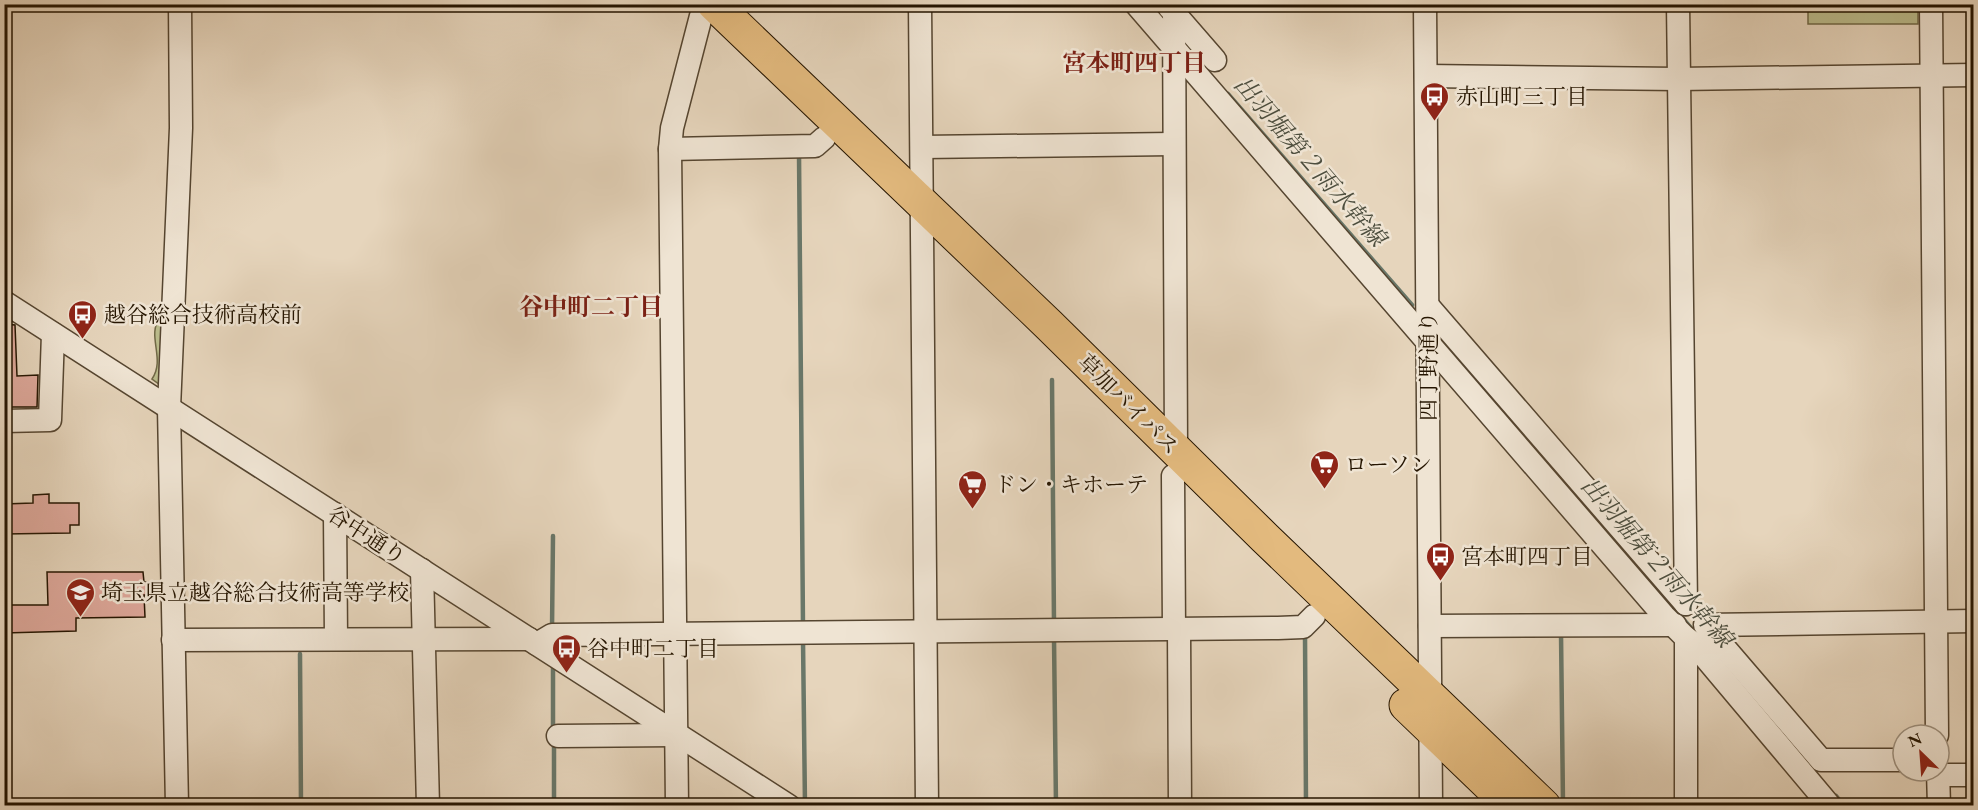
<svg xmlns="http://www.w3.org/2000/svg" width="1978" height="810" font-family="'EB Garamond','Noto Serif JP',serif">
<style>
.green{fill:#bbbc8c;stroke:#706846;stroke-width:1.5}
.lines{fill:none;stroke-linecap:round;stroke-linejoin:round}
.stream{stroke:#697769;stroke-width:4.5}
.building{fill:#dea89b;stroke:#251501;stroke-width:1.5}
.minor-casing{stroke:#554530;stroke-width:25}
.highway-casing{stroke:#251501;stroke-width:35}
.minor{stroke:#efe4d3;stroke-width:22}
.highway{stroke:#e3ba7e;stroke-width:33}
.labels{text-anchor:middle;stroke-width:5;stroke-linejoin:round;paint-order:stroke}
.poi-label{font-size:22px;fill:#251501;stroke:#efe4d3;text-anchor:start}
.street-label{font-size:22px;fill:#251501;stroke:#efe4d3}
.neighbourhood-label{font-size:24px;font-weight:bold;fill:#7a1f14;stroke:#efe4d3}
.water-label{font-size:24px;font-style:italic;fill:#4d4e3e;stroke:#efe4d3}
</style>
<rect width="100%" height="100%" fill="#e6d5bc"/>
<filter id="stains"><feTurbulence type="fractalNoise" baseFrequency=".00333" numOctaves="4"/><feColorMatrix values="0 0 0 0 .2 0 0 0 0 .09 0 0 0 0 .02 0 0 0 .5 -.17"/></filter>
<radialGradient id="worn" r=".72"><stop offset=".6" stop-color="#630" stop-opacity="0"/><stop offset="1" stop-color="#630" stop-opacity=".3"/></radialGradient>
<g class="green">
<rect x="1808" y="5" width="110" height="19"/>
<path d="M160,318H166L163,387L152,379C166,359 146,335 160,318Z"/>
</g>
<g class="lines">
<g class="stream">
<path d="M1228,94L1412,305"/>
<path d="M799,154L803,626"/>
<path d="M1453,354L1691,628"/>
<path d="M1052,380L1054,623"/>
<path d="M552,629L553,536"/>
<path d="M1561,633L1563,803"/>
<path d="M1305,635L1306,806"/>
<path d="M1054,638L1056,806"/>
<path d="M803,640L805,806"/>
<path d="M300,654L301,806"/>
<path d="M553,664V731"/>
<path d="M554,742V806"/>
<path d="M1836,796L1844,806"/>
</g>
</g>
<g class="building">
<path d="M4,324L15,325L17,376L38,375L37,407H4Z"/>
<path d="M49,494V503H79V525H70V533L4,534V504L33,503V495Z"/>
<path d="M47,572H143L144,582H153V595H144L145,617L76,618V631L4,633V605H48Z"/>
</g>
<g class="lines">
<defs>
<g id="minor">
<path d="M920,4L927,806"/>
<path d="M1136,4L1664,616L1686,638V806"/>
<path d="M1174,4L1176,450"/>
<path d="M1425,4L1431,806"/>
<path d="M1678,4L1686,604"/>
<path d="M1931,4L1937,735"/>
<path d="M1169,7L1215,60"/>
<path d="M1426,76L1678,79L1974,75"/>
<path d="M922,147L1173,144"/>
<path d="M670,149L815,146L824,138"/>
<path d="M4,302L789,806"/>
<path d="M1428,306L1686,604"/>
<path d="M4,421L50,420L53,334"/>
<path d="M1173,476L1174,630"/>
<path d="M335,514L336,639"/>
<path d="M422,570L428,806"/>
<path d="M1430,626L1675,625"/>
<path d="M1179,630L1180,806"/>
<path d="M1686,638L1693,643L1830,806"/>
<path d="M173,640L529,639"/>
<path d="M537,644L552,635L1278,628L1303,627L1314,616"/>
<path d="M558,736L675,735"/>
<path d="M1903,760H1821L1705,625L1974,621"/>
<path d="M1938,771L1939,806"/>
<path d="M1938,775H1974"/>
<path d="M177,806L169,408L181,128L180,4"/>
<path d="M677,806L670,149L672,128L701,16"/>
</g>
<g id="highway">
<path d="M714,4L1049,325L1265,538L1544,806"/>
<path d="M1406,705L1511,806"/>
</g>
</defs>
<use href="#minor" class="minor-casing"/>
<use href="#highway" class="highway-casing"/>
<use href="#minor" class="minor"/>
<use href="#highway" class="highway"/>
</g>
<defs>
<symbol id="bus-pin" viewBox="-11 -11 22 30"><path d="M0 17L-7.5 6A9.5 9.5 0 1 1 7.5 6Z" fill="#8f2418" stroke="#efe4d3"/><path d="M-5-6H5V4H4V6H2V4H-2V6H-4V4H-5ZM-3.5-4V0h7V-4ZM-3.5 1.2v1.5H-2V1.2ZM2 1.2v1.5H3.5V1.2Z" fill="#fff"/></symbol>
<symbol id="supermarket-pin" viewBox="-11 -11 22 30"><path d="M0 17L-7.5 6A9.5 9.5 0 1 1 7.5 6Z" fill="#8f2418" stroke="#efe4d3"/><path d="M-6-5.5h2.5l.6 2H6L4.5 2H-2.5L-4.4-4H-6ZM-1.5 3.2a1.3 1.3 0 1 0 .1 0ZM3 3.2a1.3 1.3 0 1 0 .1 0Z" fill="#fff"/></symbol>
<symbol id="school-pin" viewBox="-11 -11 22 30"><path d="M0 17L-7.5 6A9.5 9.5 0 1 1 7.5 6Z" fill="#8f2418" stroke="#efe4d3"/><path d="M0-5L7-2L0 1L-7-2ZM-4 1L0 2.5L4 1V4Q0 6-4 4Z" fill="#fff"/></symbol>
</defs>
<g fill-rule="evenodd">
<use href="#bus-pin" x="1418" y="80" width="33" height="45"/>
<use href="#bus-pin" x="66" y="298" width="33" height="45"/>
<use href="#supermarket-pin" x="1308" y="448" width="33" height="45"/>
<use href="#supermarket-pin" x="956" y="468" width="33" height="45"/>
<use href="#bus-pin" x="1424" y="540" width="33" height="45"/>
<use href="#school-pin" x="64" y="576" width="33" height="45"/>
<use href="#bus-pin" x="550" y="632" width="33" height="45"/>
</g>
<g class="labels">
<g class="poi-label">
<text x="1456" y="104">赤山町三丁目</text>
<text x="104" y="322">越谷総合技術高校前</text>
<text x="1345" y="472">ローソン</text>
<text x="994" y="492">ドン・キホーテ</text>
<text x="1461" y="564">宮本町四丁目</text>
<text x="101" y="600">埼玉県立越谷総合技術高等学校</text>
<text x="587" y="656">谷中町二丁目</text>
</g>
<g class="street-label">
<text transform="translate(1428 366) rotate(-90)" y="8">四丁野通り</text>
<text transform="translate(1129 404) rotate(45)" y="8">草加バイパス</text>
<text transform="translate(367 535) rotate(33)" y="8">谷中通り</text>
</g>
<g class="neighbourhood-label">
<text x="1134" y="71">宮本町四丁目</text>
<text x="591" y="315">谷中町二丁目</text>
</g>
<g class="water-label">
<text transform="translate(1310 161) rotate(49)" y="8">出羽堀第２雨水幹線</text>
<text transform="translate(1657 562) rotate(49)" y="8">出羽堀第２雨水幹線</text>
</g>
</g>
<rect width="1978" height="810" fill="none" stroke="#e6d5bc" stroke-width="24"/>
<rect x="6" y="6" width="1966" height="798" fill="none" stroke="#251501" stroke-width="3"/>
<rect x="12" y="12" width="1954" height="786" fill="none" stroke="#251501" stroke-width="1.5"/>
<g transform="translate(1921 753) rotate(335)"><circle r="28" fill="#efe4d3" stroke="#9e917f" stroke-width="1.5"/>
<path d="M0-4.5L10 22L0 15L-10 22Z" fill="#8f2418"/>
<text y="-9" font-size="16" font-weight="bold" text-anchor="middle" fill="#251501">N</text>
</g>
<rect width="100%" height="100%" filter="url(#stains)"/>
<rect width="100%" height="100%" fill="url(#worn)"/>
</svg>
